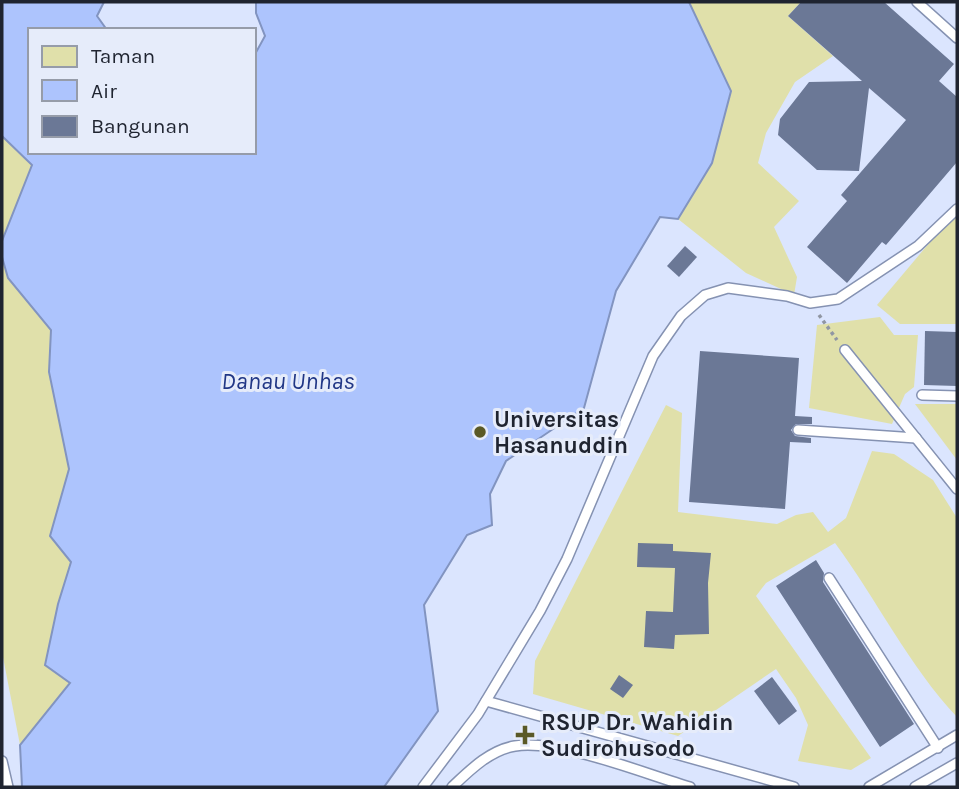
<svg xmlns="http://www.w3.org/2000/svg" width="959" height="789" font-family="Karla,sans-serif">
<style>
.built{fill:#dbe5fe;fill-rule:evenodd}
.green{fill:#e0e0aa}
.water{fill:#adc4fd;stroke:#8294c0;stroke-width:2}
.building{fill:#6b7896}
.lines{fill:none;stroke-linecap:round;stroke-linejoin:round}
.service-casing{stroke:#8592b2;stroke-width:12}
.path{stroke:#9096a3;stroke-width:3.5;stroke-dasharray:3.5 3.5;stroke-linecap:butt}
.service{stroke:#fff;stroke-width:9}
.poi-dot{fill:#5a5926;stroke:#e6ecfa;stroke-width:2.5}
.labels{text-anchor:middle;stroke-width:6;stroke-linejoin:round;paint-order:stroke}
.poi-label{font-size:23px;font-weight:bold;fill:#1f2430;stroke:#e6ecfa;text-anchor:start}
.water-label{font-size:24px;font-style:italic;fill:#213786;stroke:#e6ecfa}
</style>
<rect width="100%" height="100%" fill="#e6ecfa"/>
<path class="built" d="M2,2H957V787H2ZM30,30H254V152H30Z"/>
<g class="green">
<path d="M689,2H801L788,16L833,56L795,82L766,133L758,163L799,201L774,227L797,277L794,295L746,273L678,219L712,163L731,91Z"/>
<path d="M2,136L32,165L2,241Z"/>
<path d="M957,210V324H900L877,305Z"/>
<path d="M2,257L8,278L51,330L49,372L69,469L50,536L71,562L58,604L70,683L20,745L2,652Z"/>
<path d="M880,317L894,335H918L914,387L905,394L892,424L809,408L817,325Z"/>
<path d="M915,404H957V460Z"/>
<path d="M666,405L682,413L678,512L777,524L796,515L813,512L828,532L846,518L872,451L894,454L933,480L957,518V717C909,666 877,600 835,543L766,583L756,596L871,758L851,770L798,761L808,725L796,698L776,669L678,736L533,694L535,661Z"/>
</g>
<path class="water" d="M2,2H104L97,16L107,30H30V152H254V56L265,36L256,13V2H689L731,91L712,163L678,219L660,217L616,291L584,408L506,461L490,494L492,525L467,535L424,605L438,711L384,787H22L20,745L70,683L45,665L58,604L71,562L50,536L69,469L49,372L51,330L8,278L2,257V241L32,165L2,136Z"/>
<g class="building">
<path d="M801,2H884L954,64L939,81L957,97V162L886,245L882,242L847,283L807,247L847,201L841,195L906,120L869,88L859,171L817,170L778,135L780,119L809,82L862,81L788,16Z"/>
<path d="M685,246L697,257L679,277L667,266Z"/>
<path d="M925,331L957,332V386L924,385Z"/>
<path d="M700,351L799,358L795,416L812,417V424H796L791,430L795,436L811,438V443L790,442L785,509L689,502Z"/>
<path d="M638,543L673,544V551L711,553L708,583L709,634L675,635L674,649L644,647L646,611L673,612L675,568L637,567Z"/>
<path d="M816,560L824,573L823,582L914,724L880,747L776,586Z"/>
<path d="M619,675L633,685L623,698L610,689Z"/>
<path d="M772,677L797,711L779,725L754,691Z"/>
</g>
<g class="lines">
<defs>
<g id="service">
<path d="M917,2L957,38"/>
<path d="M845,350L957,489"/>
<path d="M922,395L957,396"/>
<path d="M798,430L916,438"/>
<path d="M829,578L938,748"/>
<path d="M486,701L794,787"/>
<path d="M2,761L8,787"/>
<path d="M423,787L478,714L540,611L567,559L653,356L681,316L705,295L728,288L787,296L810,303L838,299L918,246L957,209"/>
<path d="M452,787C470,770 490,750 515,746C560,739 645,774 690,787"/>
<path d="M869,787L957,735"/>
<path d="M915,787L957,763"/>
</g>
</defs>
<use href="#service" class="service-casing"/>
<path class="path" d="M819,315L837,340"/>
<use href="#service" class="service"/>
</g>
<g class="poi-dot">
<circle cx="480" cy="432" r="7"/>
<path d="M521.5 724.5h7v7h7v7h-7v7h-7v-7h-7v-7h7z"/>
</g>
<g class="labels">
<g class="poi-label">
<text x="494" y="427">Universitas<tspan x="494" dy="26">Hasanuddin</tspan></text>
<text x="541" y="730">RSUP Dr. Wahidin<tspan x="541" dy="26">Sudirohusodo</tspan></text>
</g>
<g class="water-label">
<text x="288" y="389">Danau Unhas</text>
</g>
</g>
<rect width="959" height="789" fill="none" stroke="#1f2430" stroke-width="7"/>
<rect x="28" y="28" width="228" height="126" fill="#e6ecfa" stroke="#969ca9" stroke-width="2"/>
<rect x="42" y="46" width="35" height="21" fill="#e0e0aa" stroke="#969ca9" stroke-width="2"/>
<text x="91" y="63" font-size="21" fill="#1f2430">Taman</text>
<rect x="42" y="80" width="35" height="21" fill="#adc4fd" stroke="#969ca9" stroke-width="2"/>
<text x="91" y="98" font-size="21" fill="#1f2430">Air</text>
<rect x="42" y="116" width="35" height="21" fill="#6b7896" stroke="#969ca9" stroke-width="2"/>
<text x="91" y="133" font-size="21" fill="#1f2430">Bangunan</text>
</svg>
